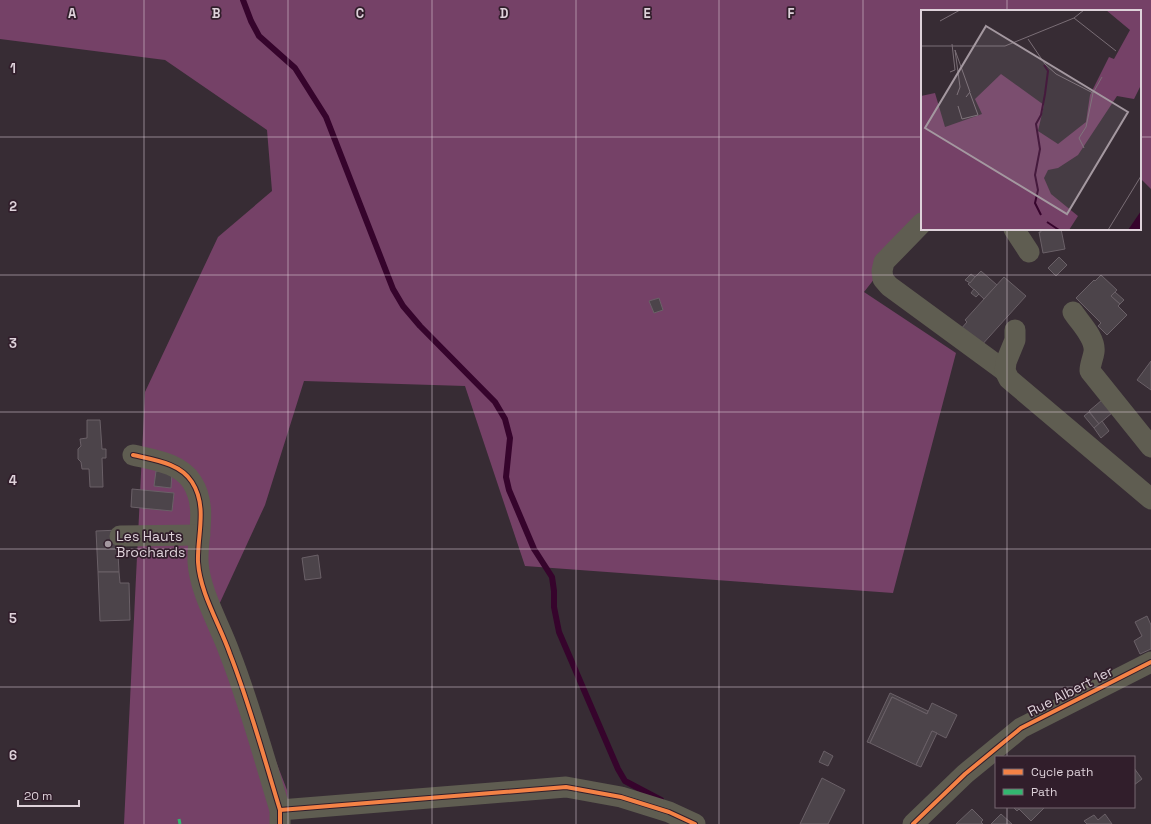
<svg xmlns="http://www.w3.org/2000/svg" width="1151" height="824" font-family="'Space Grotesk',sans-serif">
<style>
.forest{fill:#754167}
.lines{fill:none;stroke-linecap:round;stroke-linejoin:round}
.stream{stroke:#36042c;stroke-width:6}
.building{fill:#4c444a;stroke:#6a6067}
.minor{stroke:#5f5d51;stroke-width:21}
.quiet{stroke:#33b770;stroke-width:3;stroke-dasharray:6 3;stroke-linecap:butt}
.cycleway-casing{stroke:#311e2b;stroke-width:6}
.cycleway{stroke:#f48246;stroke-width:4}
.grid{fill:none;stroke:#ded2da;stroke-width:1;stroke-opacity:0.55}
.poi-dot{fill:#a498a0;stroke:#311e2b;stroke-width:1.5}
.labels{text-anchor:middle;stroke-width:3.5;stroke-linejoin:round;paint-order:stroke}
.poi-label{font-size:14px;fill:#ded2da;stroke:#311e2b;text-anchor:start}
.street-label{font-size:14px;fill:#ded2da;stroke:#311e2b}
.inset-river{fill:none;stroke:#36042c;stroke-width:2}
.inset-road{fill:none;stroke:#7a6e76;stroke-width:1}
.view{fill:#a498a0;fill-opacity:0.15;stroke:#a498a0;stroke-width:2}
.inset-edge{fill:none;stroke:#ded2da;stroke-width:2}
.grid-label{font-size:13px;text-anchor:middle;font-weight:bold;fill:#ded2da;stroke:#311e2b;stroke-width:3.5;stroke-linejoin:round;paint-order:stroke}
</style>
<rect width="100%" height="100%" fill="#372c34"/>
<path class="forest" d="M0,0H1151V189L1140,178V11H922V218L864,292L956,353L893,593L525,566L465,386L304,381L265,505L217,609L287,790L289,824H124L145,392L218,237L272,191L267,130L165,60L0,39Z"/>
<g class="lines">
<path class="stream" d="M243,0L251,21L259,36L295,68L326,117L393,289L403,306L420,326L495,402L505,419L510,438L506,477L509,490L534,549L552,577L554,591V607L559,632L618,769L625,781L661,800"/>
</g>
<g class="building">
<path d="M1040,229H1061L1065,249L1043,253L1039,232H1041Z"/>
<path d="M1059,257L1067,265L1056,276L1048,268Z"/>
<path d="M981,271L997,285L984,299L968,284Z"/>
<path d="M971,274L975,277L970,283L965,280Z"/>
<path d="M1101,275L1117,290L1111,296L1120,304L1118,306L1127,315L1107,335L1098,326L1101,323L1076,298L1094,280L1095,281Z"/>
<path d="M1004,277L1026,296L980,347L960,330L967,322L965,320Z"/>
<path d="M974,289L979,294L976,297L971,293Z"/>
<path d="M1115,292L1124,300L1120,304L1111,296Z"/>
<path d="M659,298L663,310L654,313L649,301Z"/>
<path d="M1151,361V390L1137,380Z"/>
<path d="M1102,400L1113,412L1099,424L1089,411Z"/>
<path d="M1089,412L1099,424L1094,428L1084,416Z"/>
<path d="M87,420H100L102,449H106V458H102L103,487H90L89,469H82L81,462L78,459V449L81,446L80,439L87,438Z"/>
<path d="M1102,421L1109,431L1101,438L1094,428Z"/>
<path d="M156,471L172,472L171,488L154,486Z"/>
<path d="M132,489L174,493L172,511L131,507Z"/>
<path d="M120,530V553H118L119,572H98L96,531Z"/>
<path d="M318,555L321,578L305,580L302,558Z"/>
<path d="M98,572H119L120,583H129L130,620L100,621Z"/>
<path d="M1147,616L1151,625V649L1140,654L1134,641L1142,636L1135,622Z"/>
<path d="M890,693L928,711L927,714L892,697L870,743L867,742Z"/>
<path d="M892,697L927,714L932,703L957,715L946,738L932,731L916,765L870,743Z"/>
<path d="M932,731L937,733L921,767L916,765Z"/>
<path d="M824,751L833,756L828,766L819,762Z"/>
<path d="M1134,768L1142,779L1134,785Z"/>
<path d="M822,778L845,790L828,824H800Z"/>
<path d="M1013,807H1045L1031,821L1019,809L1017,811Z"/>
<path d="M972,809L983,820L981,822L983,824H956Z"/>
<path d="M1001,814L1012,824H991Z"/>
<path d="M1105,814L1112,824H1087L1084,821L1094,815L1098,820Z"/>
</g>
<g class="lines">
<g class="minor">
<path d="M922,223L884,262L882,271L883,279L889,286L1005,371"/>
<path d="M1014,229L1029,252"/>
<path d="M1073,312C1080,323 1096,338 1094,352C1093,359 1090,364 1090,371L1151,447"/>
<path d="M1015,330V340L1006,362L1005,371L1009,379L1151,499"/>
<path d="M133,455C154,460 180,463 192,482C208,507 197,535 198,562C200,593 220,625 230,654C250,705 264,758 280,810V824"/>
<path d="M120,536L200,535"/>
<path d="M280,810L566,787L621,797L669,812L695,824"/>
<path d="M913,824L965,774L1021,728L1151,662"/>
</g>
<path class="quiet" d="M179,819L180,824"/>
<defs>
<g id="cycleway">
<path d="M133,455C154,460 180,463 192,482C208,507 197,535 198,562C200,593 220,625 230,654C250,705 264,758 280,810V824"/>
<path d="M280,810L566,787L621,797L669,812L695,824"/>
<path d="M913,824L965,774L1021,728L1151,662"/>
</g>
</defs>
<use href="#cycleway" class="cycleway-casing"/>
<use href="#cycleway" class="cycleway"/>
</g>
<path class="grid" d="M144,0V824M288,0V824M432,0V824M576,0V824M719,0V824M863,0V824M1007,0V11M0,137H922M1140,137H1151M1007,229V757M0,275H1151M0,412H1151M0,549H1151M0,687H1151M1007,807V824"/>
<circle class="poi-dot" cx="108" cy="544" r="4"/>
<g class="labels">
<g class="poi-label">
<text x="116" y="541">Les Hauts<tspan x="116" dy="16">Brochards</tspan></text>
</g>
<g class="street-label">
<text transform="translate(1070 691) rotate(-27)" y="5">Rue Albert 1er</text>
</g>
</g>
<g transform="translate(921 10)">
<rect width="220" height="220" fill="#372c34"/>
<path d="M185,0H220V75L213,89L196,86L157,145L137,158L127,160L123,168L130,184L157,206L148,220H0V86L14,83L24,117L61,104L54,89L80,64L123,95L117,121L137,134L165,112L169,85L188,47L193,49L209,20Z" fill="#754167"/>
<path d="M220,201V220H207Z" fill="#36042c"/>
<path class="inset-river" d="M120,205L114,193L117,180L114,165L119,139L115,114L120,105L124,84L127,61L123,55M126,212L138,220"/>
<path class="inset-road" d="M153,8L195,41M19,11L39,0M107,29L124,54L135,64L172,83M0,36H84L153,8L163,0M34,40L49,82L45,87M34,40L39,77L36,85M29,62L34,60L31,34M37,96L41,109L57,105L49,83M163,138L158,128L165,117L172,83L181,67M187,220L220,166"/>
<path class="view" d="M65,16L207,102L146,204L4,118Z"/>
<rect width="220" height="220" class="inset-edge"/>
</g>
<g class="grid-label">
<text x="72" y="18">A</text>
<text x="216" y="18">B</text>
<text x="360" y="18">C</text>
<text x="504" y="18">D</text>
<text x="647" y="18">E</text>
<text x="791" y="18">F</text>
<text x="13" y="73">1</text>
<text x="13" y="211">2</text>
<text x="13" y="348">3</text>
<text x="13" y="485">4</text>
<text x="13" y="623">5</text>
<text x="13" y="760">6</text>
</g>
<rect x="995" y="756" width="140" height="52" fill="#311e2b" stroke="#766671"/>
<rect x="1003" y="769" width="20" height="6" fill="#f48246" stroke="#766671"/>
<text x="1031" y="776" font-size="12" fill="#ded2da">Cycle path</text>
<rect x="1003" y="789" width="20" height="6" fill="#33b770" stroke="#766671"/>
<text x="1031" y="796" font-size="12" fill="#ded2da">Path</text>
<path d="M18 800v6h61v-6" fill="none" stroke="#ded2da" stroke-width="2"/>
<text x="24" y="800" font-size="12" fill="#ded2da" stroke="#311e2b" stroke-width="3" paint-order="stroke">20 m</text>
</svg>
